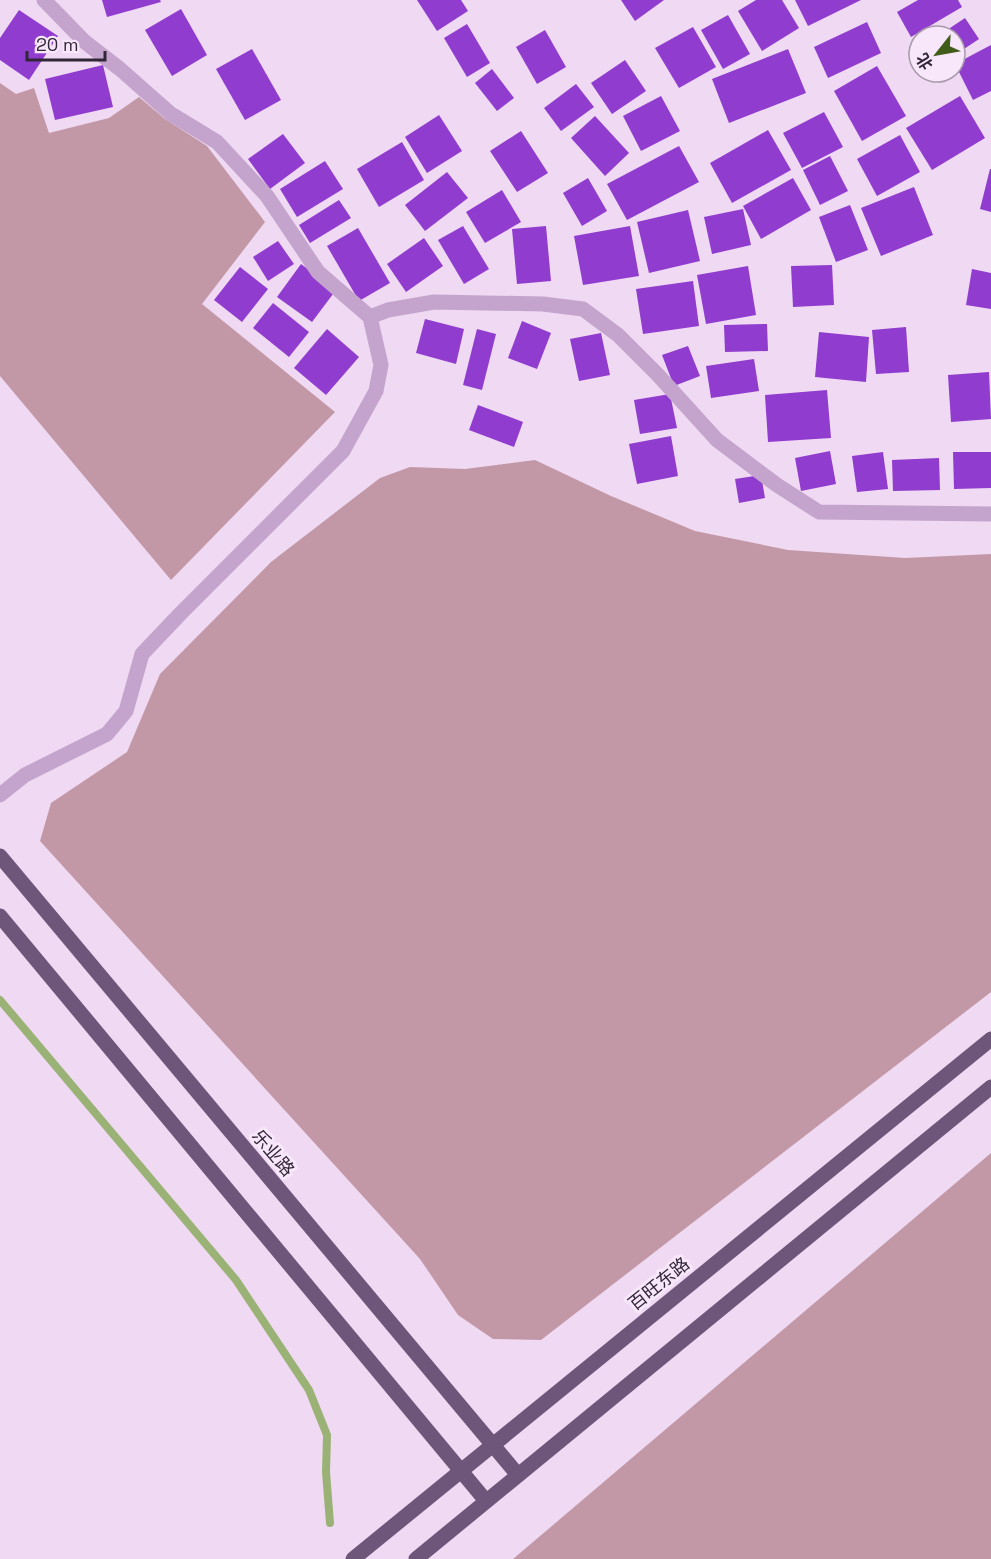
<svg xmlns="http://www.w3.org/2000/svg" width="991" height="1559" font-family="'Space Grotesk','Noto Sans SC',sans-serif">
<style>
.green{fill:#c398a6}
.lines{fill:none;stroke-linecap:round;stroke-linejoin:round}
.stream{stroke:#9bb276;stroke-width:8}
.building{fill:#903cce}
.street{stroke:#c4a4cc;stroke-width:15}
.primary{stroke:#6e567a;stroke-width:15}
.labels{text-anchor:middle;stroke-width:6;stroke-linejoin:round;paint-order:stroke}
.street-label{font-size:18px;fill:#312637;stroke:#f8e6fa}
</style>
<rect width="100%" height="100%" fill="#efd9f3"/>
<g class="green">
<path d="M0,83L16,94L34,88L49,133L109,118L139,97L165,119L207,146L265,222L202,304L335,412L171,580L0,376Z"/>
<path d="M535,460L611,496L695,531L788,550L905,558L991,554V992L541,1340L493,1339L458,1315L420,1259L40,841L51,803L127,752L160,674L271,562L380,478L410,467L465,469Z"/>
<path d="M991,1153V1559H513Z"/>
</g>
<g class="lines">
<path class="stream" d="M0,1000L236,1280L309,1390L327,1435L326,1472L330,1523"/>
</g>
<g class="building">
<path d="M102,0H160L161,2L107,17Z"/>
<path d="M417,0H461L468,11L437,31Z"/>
<path d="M621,0H664L635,21Z"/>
<path d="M756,0H782L799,28L762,51L738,11Z"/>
<path d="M795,0H861L808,26Z"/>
<path d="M918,0H958L962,7L911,37L897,12Z"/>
<path d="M181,9L207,55L172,76L145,30Z"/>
<path d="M19,10L58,36L29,80L0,60V38Z"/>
<path d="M728,15L750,54L723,69L701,30Z"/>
<path d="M965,18L979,39L955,55V36H938Z"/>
<path d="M867,22L881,53L828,78L814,47Z"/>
<path d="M467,24L490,63L467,77L444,38Z"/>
<path d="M693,27L716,67L679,88L655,48Z"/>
<path d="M545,30L566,67L537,84L516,47Z"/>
<path d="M991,45V91L973,100L955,64Z"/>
<path d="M252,49L281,100L245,120L216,69Z"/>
<path d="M788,49L806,93L729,123L712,79Z"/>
<path d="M625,60L646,91L612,114L591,83Z"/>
<path d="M103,65L113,107L55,120L45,79Z"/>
<path d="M877,66L906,116L862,141L834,91Z"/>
<path d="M492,69L514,98L497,111L475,83Z"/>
<path d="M576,84L594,107L561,131L544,108Z"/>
<path d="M661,96L680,131L641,151L623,116Z"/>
<path d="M960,96L985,138L932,170L906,128Z"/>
<path d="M824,112L843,147L802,168L783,133Z"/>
<path d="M439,115L462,151L427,173L405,137Z"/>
<path d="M595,116L629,153L605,176L571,138Z"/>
<path d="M768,130L791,170L732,203L710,163Z"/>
<path d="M521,131L548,173L517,192L490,151Z"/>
<path d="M283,134L305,163L270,189L248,159Z"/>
<path d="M900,135L920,172L877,196L857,159Z"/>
<path d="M402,142L424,180L379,207L357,169Z"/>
<path d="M679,146L699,182L627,220L607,184Z"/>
<path d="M830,156L848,191L820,205L803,170Z"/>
<path d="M325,161L343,189L297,217L280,189Z"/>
<path d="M990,169H991V212L980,209Z"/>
<path d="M447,172L468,198L425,231L405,205Z"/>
<path d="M588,178L607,211L582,226L563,193Z"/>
<path d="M793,178L811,210L761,239L743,206Z"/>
<path d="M914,187L933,235L881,256L861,208Z"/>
<path d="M502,190L521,222L485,243L466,212Z"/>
<path d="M339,200L351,218L310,243L299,225Z"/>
<path d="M850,205L868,250L836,262L819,217Z"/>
<path d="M743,209L751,245L712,254L704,217Z"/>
<path d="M688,210L700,261L649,273L637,222Z"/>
<path d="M463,226L489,269L464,284L438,240Z"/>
<path d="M546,226L551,281L517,284L512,229Z"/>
<path d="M630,226L639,276L583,285L574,236Z"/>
<path d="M358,228L390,283L359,301L327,246Z"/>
<path d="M424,238L443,266L406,292L387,264Z"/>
<path d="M278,241L294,264L268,281L253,257Z"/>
<path d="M301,264L336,290L312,322L277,297Z"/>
<path d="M832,265L834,305L793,307L791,266Z"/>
<path d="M748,266L756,315L706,324L697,275Z"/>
<path d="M240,267L268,289L242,322L214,300Z"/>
<path d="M972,269L991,273V309L966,305Z"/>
<path d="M693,281L699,326L643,334L636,289Z"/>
<path d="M273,303L309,332L289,357L253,328Z"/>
<path d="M425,319L464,329L456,364L416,353Z"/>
<path d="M522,321L551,333L537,369L508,358Z"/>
<path d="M767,324L768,351L725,352L724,325Z"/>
<path d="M906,327L909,372L876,374L872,330Z"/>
<path d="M327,329L359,357L326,395L294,368Z"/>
<path d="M477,329L496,334L482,390L463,385Z"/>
<path d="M819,332L869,337L866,382L815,377Z"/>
<path d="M601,333L610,375L579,381L570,339Z"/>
<path d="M688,346L700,376L674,386L662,355Z"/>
<path d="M754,359L759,391L711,398L706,366Z"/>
<path d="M989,372L991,419L951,422L948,375Z"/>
<path d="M827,390L831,438L768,442L765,395Z"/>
<path d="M670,394L677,428L640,434L634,400Z"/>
<path d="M478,405L523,422L514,447L469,430Z"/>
<path d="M671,436L678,476L637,484L629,444Z"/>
<path d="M830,451L836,484L801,491L795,458Z"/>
<path d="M883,452L888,489L857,492L852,456Z"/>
<path d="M953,452H991V488L954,489Z"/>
<path d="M939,458L940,490L893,491L892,460Z"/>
<path d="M761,475L765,498L739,503L735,479Z"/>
</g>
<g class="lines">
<g class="street">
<path d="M44,0L85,42L120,69L171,114L217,142L267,196L318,272L370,317L388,310L434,302L543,304L583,309L618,335L658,375L717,440L777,485L819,512L991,514"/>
<path d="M0,795L25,775L107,734L126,711L142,654L181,613L343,451L376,391L381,365L370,317"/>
</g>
<g class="primary">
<path d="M0,856L518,1475"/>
<path d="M0,916L486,1501"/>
<path d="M353,1559L991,1039"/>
<path d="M416,1559L991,1087"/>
</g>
</g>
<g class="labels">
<g class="street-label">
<text transform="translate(273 1153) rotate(50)" y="6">乐业路</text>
<text transform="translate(659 1284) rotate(-39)" y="6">百旺东路</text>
</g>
</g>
<g transform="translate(937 54) rotate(239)"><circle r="28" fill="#f8e6fa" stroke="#a899ac" stroke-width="1.5"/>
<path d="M0-4.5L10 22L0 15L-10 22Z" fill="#415b19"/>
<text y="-9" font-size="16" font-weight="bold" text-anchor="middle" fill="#312637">北</text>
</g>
<path d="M27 51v9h78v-9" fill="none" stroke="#312637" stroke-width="3"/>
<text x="36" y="51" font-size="18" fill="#312637" stroke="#f8e6fa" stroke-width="4.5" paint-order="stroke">20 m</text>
</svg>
